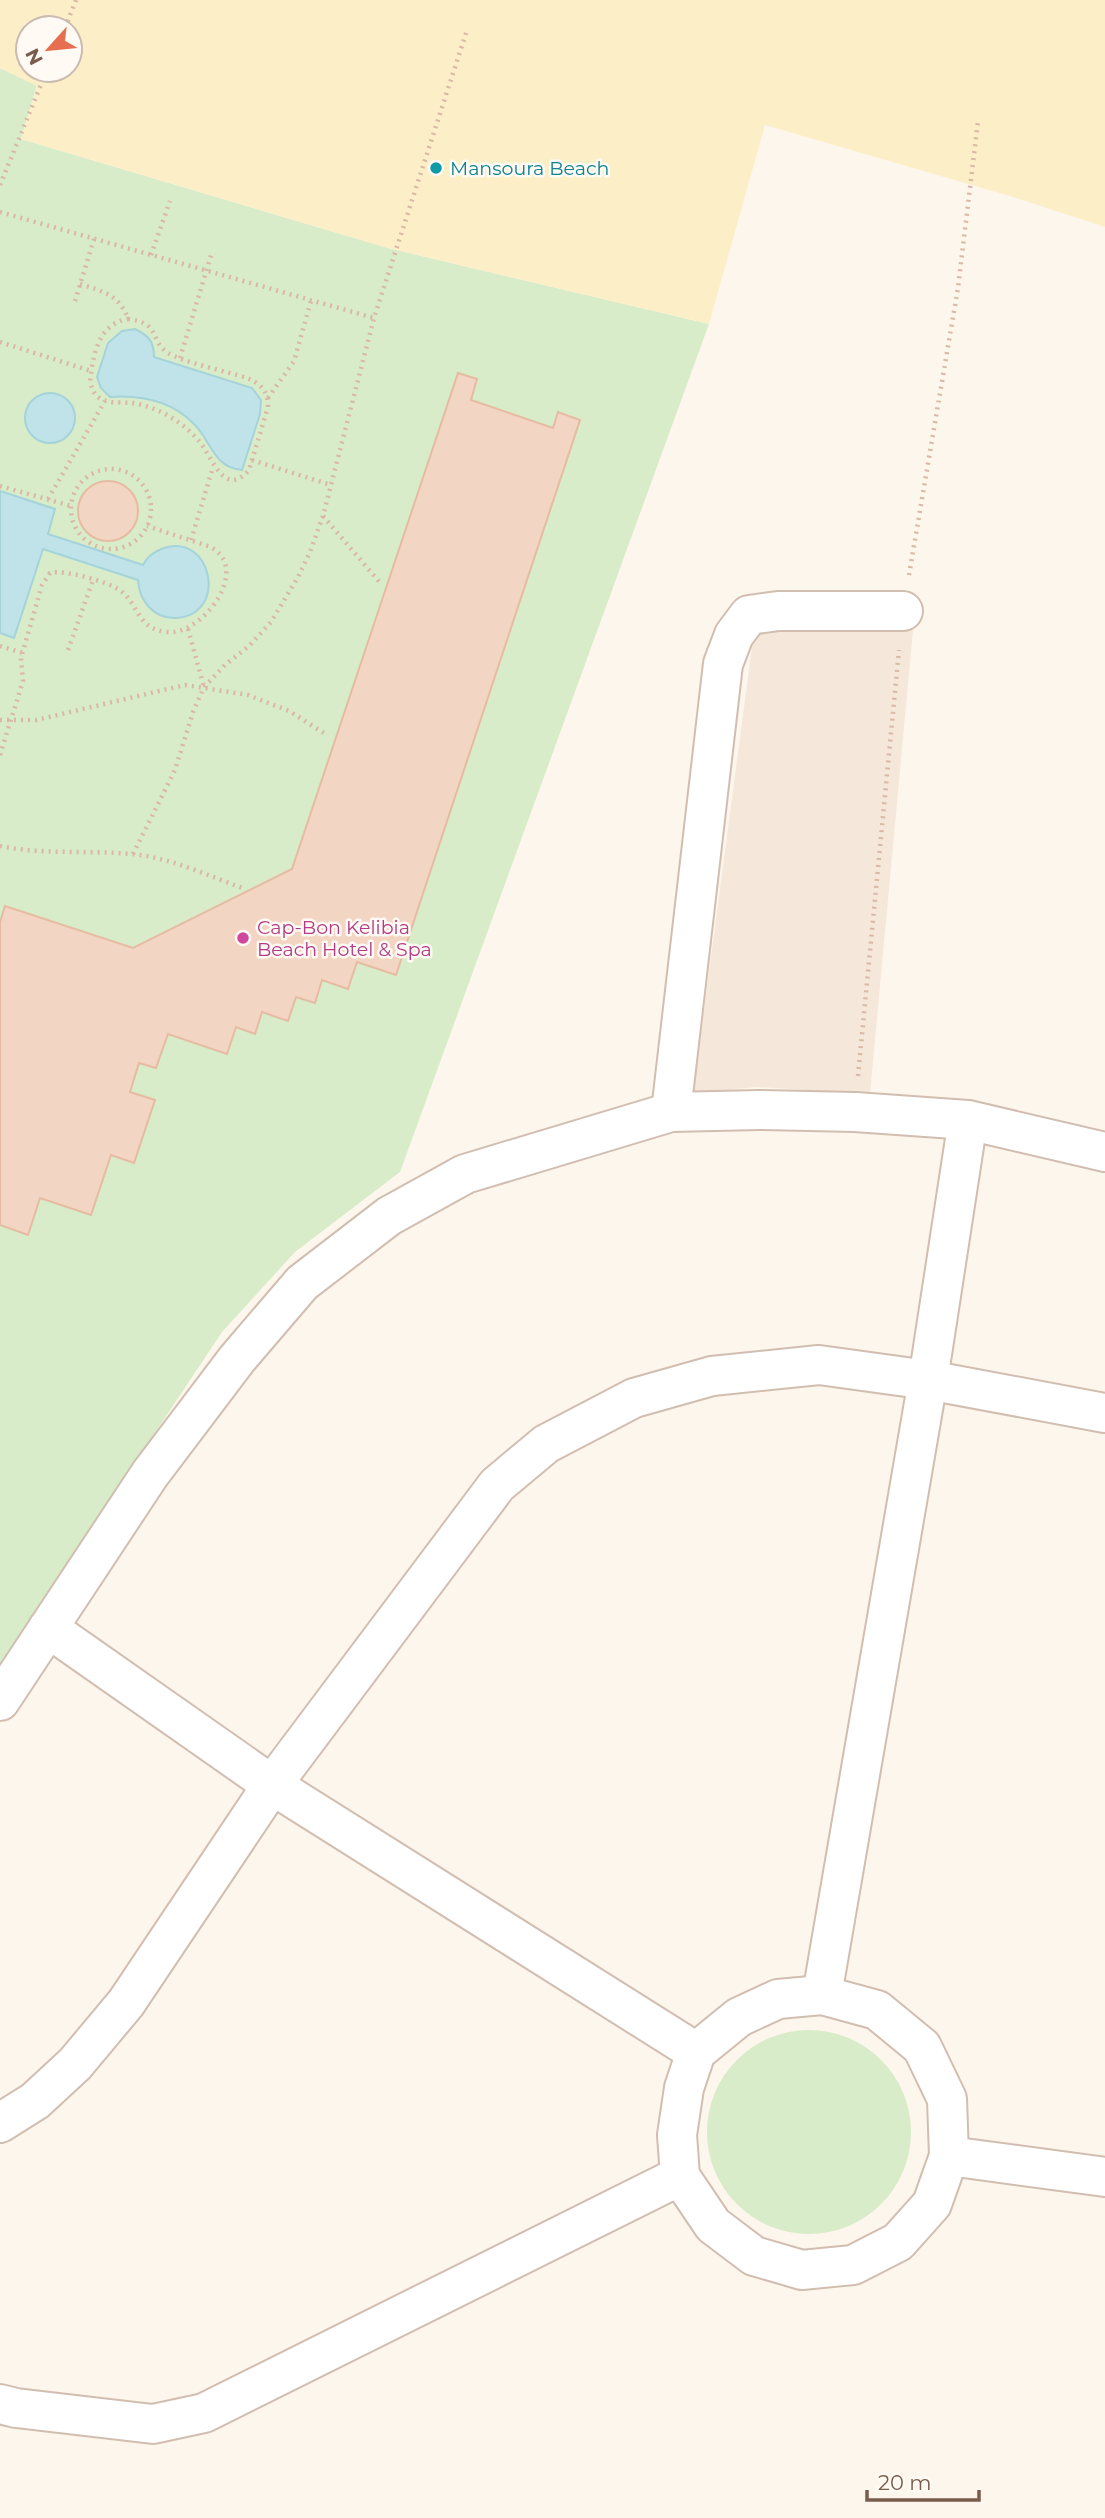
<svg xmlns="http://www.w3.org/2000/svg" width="1105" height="2518" font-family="Montserrat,sans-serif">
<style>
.residential{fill:#f5e8da}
.green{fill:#d8ecc9}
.sand{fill:#fcefc7;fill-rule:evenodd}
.water{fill:#bfe3e8;stroke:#a5d3da;stroke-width:2}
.building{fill:#f3d5c3;stroke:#e6bba3;stroke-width:2}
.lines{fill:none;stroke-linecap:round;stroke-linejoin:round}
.minor-casing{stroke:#d1beb0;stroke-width:42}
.path{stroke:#d9b8a5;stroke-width:4.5;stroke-dasharray:2 5;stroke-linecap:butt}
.minor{stroke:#fff;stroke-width:38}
.culture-dot{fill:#0f9aa8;stroke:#fffaf3;stroke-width:2.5}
.hotel-dot{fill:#d1479c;stroke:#fffaf3;stroke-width:2.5}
.labels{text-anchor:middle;stroke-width:5;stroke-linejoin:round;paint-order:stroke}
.culture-label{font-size:19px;fill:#0d838f;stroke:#fffaf3;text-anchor:start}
.hotel-label{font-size:19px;fill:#b23c85;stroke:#fffaf3;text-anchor:start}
</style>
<rect width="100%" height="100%" fill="#fdf6ec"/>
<path class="residential" d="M759,594L916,598L870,1094L757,1087L693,1093Z"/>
<g class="green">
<path d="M0,68L37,85L21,139L388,248L709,324L400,1172L295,1252L222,1332L0,1666Z"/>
<circle cx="809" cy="2132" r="102"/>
</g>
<path class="sand" d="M0,0H1105V227L1013,197L765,125L709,324L388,248L21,139L37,86L0,68ZM28,28H70V70H28Z"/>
<g class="water">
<path d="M135,329C149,336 154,341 154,357L252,388L261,400L260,414L242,470C213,468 212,441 193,423C171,401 140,395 110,397L101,388L97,377L108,343L122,331Z"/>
<circle cx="50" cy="418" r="25"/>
<path d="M0,491L55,509L48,534L143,565C147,557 155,551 164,548C212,532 229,615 176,618C154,619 139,601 138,580L43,549L14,638L0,633Z"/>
</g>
<g class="building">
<path d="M458,373L477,379L471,400L553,428L558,412L580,420L396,975L357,962L348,989L322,980L315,1003L296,997L288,1021L262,1012L255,1034L236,1027L227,1054L168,1034L156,1068L139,1063L130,1092L155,1100L134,1163L111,1155L91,1215L40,1198L28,1235L0,1225V922L5,906L133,948L292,869Z"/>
<circle cx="108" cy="511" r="30"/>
</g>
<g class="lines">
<defs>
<g id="minor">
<path d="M671,1112L723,664L734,635L749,615L778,611H903"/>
<path d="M48,1628L272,1785L696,2052"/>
<path d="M0,1701L150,1474L237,1359L302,1283L389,1216L465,1174L671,1112L759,1110L855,1112L968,1120L1105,1152"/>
<path d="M822,1995L928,1380L968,1120"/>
<path d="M822,1995L877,2010L922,2047L947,2099L949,2156L932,2204L898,2242L853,2265L802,2270L754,2256L713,2225L680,2176L677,2135L684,2088L696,2052L739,2017L778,1999Z"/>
<path d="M0,2123L35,2101L75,2064L126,2003L272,1785L497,1485L546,1444L634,1398L712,1376L819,1365L928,1380L1105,1413"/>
<path d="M949,2156L1105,2177"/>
<path d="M0,2404L16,2408L153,2424L204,2413L680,2176"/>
</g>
</defs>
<use href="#minor" class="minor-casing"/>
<g class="path">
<path d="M65,28L76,0"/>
<path d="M0,185L47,70"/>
<path d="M0,212L374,318"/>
<path d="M151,255L170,201"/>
<path d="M80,284C102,291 120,295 128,319"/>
<path d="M75,301L94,239"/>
<path d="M128,319C161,323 149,340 168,353C182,362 229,372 247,378C262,384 268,392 268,407L249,470C228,494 217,469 207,453C201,442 192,432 182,425C168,414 151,406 133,403C123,402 111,404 101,399C94,395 92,389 90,381C93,355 98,324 128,319Z"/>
<path d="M0,342L91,371"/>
<path d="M180,358L212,252"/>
<path d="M268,398L294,361L311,301"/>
<path d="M252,460L331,485"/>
<circle cx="111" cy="509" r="40"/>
<path d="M0,486L71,506"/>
<path d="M48,499L105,401"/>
<path d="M323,516L382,585"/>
<path d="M191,540L213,467"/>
<path d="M909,575L958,288L978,121"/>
<path d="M188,629L204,687"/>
<path d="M0,646L23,653"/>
<path d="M68,650L93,580"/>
<path d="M0,720H36L185,685L248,695L289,711L327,735"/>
<path d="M0,755L23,681L21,658L42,585L50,573C63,569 110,582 121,591C139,605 137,629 167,632C196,635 234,591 225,563C222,555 217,551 211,547L147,526"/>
<path d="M0,846C43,855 87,850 131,854C169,857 209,876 245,889"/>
<path d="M133,854L175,770L193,712L204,687L225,665L249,646L271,622L298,577L310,552L323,516L374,318L467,30"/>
<path d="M858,1076L899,650"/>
</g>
<use href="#minor" class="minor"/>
</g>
<circle class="culture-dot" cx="436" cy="168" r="7"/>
<circle class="hotel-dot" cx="243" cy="938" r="7"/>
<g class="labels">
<g class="culture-label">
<text x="450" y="175">Mansoura Beach</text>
</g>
<g class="hotel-label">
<text x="257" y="934">Cap-Bon Kelibia<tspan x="257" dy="22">Beach Hotel &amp; Spa</tspan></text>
</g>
</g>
<g transform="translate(49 49) rotate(243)"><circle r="33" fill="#fffaf3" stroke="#cabbb1" stroke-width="2"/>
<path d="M0-5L12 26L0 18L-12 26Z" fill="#e76f51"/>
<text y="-10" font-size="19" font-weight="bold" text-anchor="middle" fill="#7a5c4d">N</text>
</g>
<path d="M867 2490v10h112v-10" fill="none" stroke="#7a5c4d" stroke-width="3.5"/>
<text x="878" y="2490" font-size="21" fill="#7a5c4d" stroke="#fffaf3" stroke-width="5" paint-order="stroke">20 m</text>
</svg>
